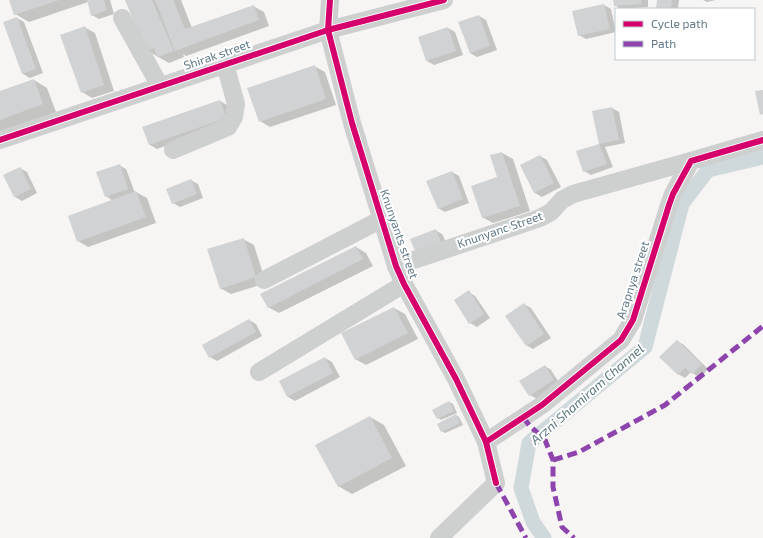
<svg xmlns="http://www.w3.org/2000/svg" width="763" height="538" font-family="'Exo 2',sans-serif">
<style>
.shadow{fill:#0003}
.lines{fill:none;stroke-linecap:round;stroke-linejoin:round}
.canal{stroke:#cfd8da;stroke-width:15}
.building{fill:#d1d2d3}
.minor{stroke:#cecfcf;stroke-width:18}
.quiet{stroke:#8e44ad;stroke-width:5;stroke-dasharray:10 5;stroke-linecap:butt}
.cycleway-casing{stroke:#fff;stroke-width:8}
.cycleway{stroke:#d6006c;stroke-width:6}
.labels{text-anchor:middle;stroke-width:4;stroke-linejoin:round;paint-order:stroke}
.street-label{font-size:12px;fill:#627987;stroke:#fff}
.water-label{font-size:13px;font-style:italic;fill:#59767c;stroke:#fff}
</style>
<rect width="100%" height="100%" fill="#f6f5f3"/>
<g class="shadow">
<path d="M10,0H110L114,14L99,19L92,15L88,2L29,22L15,14Z"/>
<path d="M126,0H181L192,28L253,6L264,12L269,26L186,56L183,54L184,57L169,63L146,50Z"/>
<path d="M614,0H648V7L621,9L615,5Z"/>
<path d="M658,0H679L678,9H657Z"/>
<path d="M703,0H716L707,2Z"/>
<path d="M604,5L611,9L616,32L586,39L579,35Z"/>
<path d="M479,16L486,20L497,50L477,57L470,53L460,23Z"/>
<path d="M17,18L24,22L43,73L30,78L23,74L4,23Z"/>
<path d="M84,27L95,33L114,91L92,98L82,92Z"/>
<path d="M448,28L455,32L463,55L434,65L427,61Z"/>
<path d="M314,66L325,72L336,105L270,127L260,121Z"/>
<path d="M34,80L47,88L56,112L0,132V92Z"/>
<path d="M220,101L227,105L232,122L157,149L150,145L144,128Z"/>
<path d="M612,108L619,112L625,143L605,147L613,167L591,175L584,171L577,152L600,144L594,111Z"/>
<path d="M502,153L513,159L530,211L493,223L482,217L499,178L492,156Z"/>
<path d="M540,156L547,160L561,187L542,197L535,193L521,166Z"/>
<path d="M119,165L126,169L135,193L136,192L147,198L156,223L88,247L78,241L113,201L106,196Z"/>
<path d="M20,168L27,172L37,193L22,201L15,197Z"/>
<path d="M452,172L459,176L469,203L445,212L438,208Z"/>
<path d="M191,180L198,184L203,198L180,207L173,203Z"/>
<path d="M435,230L442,234L448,246L411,240Z"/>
<path d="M243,239L254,245L266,283L231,294L220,288Z"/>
<path d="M356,247L366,253L373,266L279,313L268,307Z"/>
<path d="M469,292L475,296L490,318L477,327L470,323Z"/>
<path d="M524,304L531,308L551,338L533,349L526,345Z"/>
<path d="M394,308L405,314L418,339L366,365L355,359Z"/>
<path d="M249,320L256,324L262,336L217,361L210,357Z"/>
<path d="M677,341L684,345L708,369L700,378L691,372L685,378L678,374Z"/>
<path d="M325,358L332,362L340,377L295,401L288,397L280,382Z"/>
<path d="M545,366L551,370L560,384L537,399L530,395Z"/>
<path d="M449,402L453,404L457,413L441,420L438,418Z"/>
<path d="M456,415L459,417L463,425L445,433L442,431Z"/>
<path d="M370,417L384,425L406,466L352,494L338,486Z"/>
</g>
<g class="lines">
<path class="canal" d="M544,538L533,522L521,488L529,443L645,347L682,204L708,170L763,157"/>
</g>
<g class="building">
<path d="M9,0H59L14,15Z"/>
<path d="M87,0H104L107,10L91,16Z"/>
<path d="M125,0H152L174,51L157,57L154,48L146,51Z"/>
<path d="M155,0H173L185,29L254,5L259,20L175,51Z"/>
<path d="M613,0H641L642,4L614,6Z"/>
<path d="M657,0H672L671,9H656Z"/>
<path d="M604,4L610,29L578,36L572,11Z"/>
<path d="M479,15L490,46L470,53L458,22Z"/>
<path d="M17,17L36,69L22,74L3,22Z"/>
<path d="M85,26L104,85L81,93L60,35Z"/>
<path d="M448,27L456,51L426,61L418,37Z"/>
<path d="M315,65L326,99L259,122L247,88Z"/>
<path d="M34,79L43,104L0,120V91Z"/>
<path d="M763,90V114L760,115L755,91Z"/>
<path d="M220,100L226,118L149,145L142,127Z"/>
<path d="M612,107L619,140L599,144L607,164L583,172L576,151L599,144L592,111Z"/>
<path d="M502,152L520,206L482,218L471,186L497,177L490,155Z"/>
<path d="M540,155L554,183L534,193L520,165Z"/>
<path d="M120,164L128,189L105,197L96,172Z"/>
<path d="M20,167L31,189L14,197L3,175Z"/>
<path d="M452,171L463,199L438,209L426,181Z"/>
<path d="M191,179L197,194L172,204L166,189Z"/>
<path d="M136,191L146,217L77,242L68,216Z"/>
<path d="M436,229L441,242L416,253L410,239Z"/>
<path d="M244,238L256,277L220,289L207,249Z"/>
<path d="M356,246L363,259L268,308L260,294Z"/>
<path d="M469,290L484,314L469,324L454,300Z"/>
<path d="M524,303L544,334L526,346L505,316Z"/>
<path d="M394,307L408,333L355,360L341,333Z"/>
<path d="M249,319L256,332L209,358L202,345Z"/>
<path d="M677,340L702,364L692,374L685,368L678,375L659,357Z"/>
<path d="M325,357L333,373L287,397L279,381Z"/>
<path d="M545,365L554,380L529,396L519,381Z"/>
<path d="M449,401L454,411L437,419L432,410Z"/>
<path d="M456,414L460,423L441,432L437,424Z"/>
<path d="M370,416L392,458L338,487L315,445Z"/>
</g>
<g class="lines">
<g class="minor">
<path d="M330,0L328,30L352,123L396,266L404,284L456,379L486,442L496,483L439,538"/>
<path d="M122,18L160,86"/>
<path d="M0,140L328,30L444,0"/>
<path d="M173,150L228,127L234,117L236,104L225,64"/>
<path d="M396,266L540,218L551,212L562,200L573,194L691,161"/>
<path d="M264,280L382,219"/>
<path d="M259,372L404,284"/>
<path d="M486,442L542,405L621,340L633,320L669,205L673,194L691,161L763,140"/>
</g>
<g class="quiet">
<path d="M523,417L529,425L545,440L553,460V487L562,527L574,538"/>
<path d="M553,460L579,452L665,405L763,326"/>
<path d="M496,483L526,538"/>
</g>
<defs>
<g id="cycleway">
<path d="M330,0L328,30L352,123L396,266L404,284L456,379L486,442L496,483"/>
<path d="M0,140L328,30L444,0"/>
<path d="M486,442L542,405L621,340L633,320L669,205L673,194L691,161L763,140"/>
</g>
</defs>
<use href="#cycleway" class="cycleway-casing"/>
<use href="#cycleway" class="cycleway"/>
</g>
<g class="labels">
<g class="street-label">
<text transform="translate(217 55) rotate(-19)" y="4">Shirak street</text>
<text transform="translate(500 230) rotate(-19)" y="4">Knunyanc Street</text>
<text transform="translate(399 234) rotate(71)" y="4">Knunyants street</text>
<text transform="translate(633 280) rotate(-72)" y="4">Arapnya street</text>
</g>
<g class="water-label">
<text transform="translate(587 394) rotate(-41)" y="5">Arzni Shamiram Channel</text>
</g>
</g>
<rect x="615" y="8" width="140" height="52" fill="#ffffff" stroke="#c0c9cf"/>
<rect x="623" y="21" width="20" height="6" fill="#d6006c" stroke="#c0c9cf"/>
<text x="651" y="28" font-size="12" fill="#627987">Cycle path</text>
<rect x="623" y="41" width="20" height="6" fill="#8e44ad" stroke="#c0c9cf"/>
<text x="651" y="48" font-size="12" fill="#627987">Path</text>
</svg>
